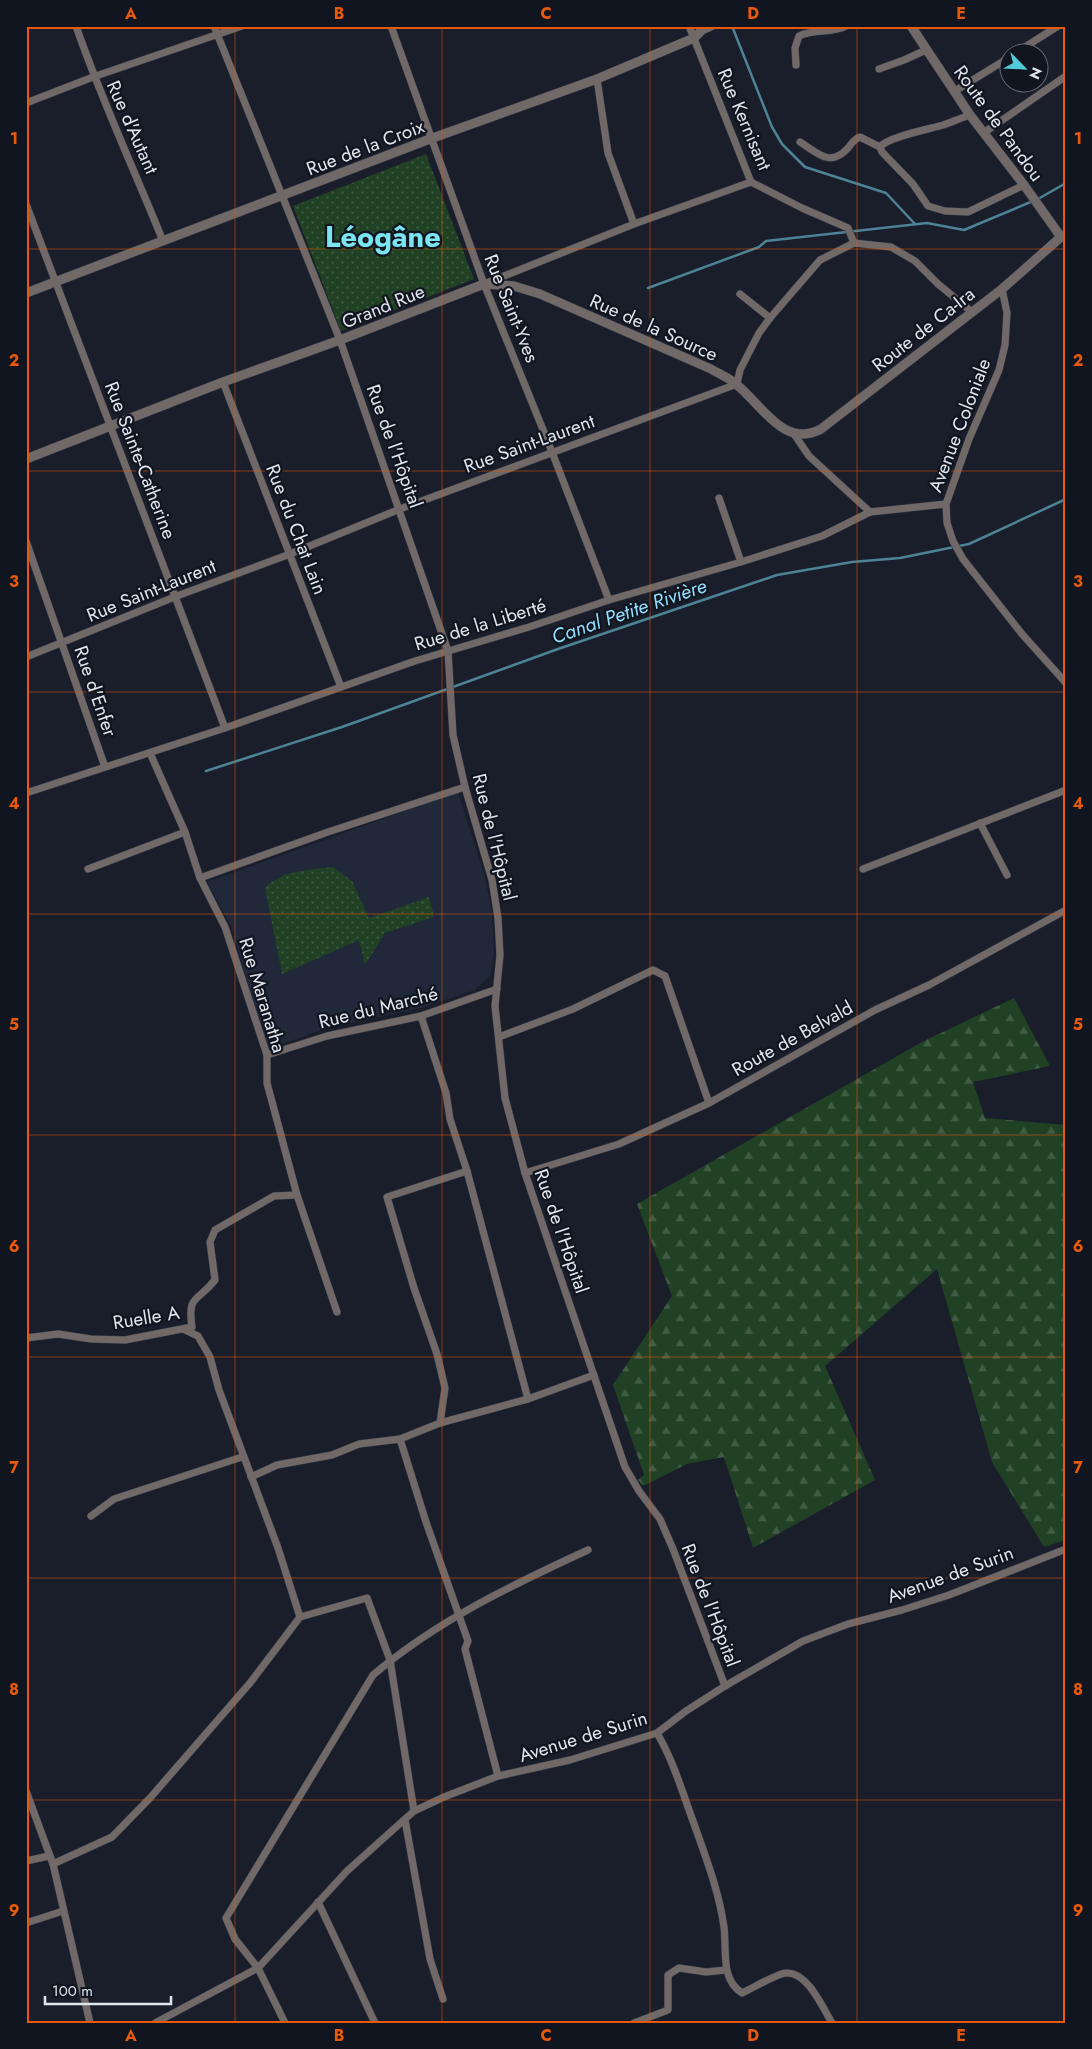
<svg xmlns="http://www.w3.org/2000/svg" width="1092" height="2049" font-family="Jost,sans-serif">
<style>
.built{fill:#202839}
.grass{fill:url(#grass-dots)}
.forest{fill:url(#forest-firs)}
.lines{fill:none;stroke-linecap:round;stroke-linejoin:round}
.stream{stroke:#4d8396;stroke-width:2.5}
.minor-casing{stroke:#353a45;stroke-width:8}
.tertiary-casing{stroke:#353a45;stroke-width:10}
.minor{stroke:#716967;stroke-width:7}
.tertiary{stroke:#716967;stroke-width:9}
.grid{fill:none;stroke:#e8590c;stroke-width:1;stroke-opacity:0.55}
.labels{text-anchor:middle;stroke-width:4.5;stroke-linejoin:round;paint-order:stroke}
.street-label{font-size:19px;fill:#e1e5ed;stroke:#101520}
.water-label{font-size:20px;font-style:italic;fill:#91ddfb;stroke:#101520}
.town-label{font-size:29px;font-weight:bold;fill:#7ae5f0;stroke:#101520}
.neatline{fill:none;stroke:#e8590c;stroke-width:2}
.grid-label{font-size:16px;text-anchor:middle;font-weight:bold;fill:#e8590c}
</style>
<defs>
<pattern id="grass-dots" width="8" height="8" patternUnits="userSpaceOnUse" patternTransform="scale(1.25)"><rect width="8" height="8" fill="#214125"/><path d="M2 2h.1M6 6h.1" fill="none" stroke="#415c45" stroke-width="1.8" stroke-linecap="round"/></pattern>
<pattern id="forest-firs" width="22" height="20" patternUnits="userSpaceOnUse" patternTransform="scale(1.25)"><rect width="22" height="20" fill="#214125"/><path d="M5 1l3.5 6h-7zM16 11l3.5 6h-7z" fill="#415c45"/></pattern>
</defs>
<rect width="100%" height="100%" fill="#191e2a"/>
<path class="built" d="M458,792L485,877L492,913L494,954L491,975L475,990L421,1008L328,1028L267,1049L231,926L207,882Z"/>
<g class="grass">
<path d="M426,154L474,279L341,331L293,206Z"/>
<path d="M333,867L352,881L369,918L429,897L434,917L385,933L365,965L359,940L282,974L265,888C283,870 308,870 333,867Z"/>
</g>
<path class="forest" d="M1014,998L1050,1066L973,1082L985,1118L1066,1125V1540L1044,1547L992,1462L937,1269L825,1366L875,1480L753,1548L724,1457L687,1464L643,1486L638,1480L644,1475L613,1385L672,1296L637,1204L922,1042Z"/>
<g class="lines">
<g class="stream">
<path d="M732,26L772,127L782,144L805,167L886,193L915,224"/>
<path d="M1038,199L1066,183"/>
<path d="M648,288L759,247L766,241L927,223L964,230L1033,201"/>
<path d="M206,771L342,727L558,649L777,575L852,562L900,558L969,544L1066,499"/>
</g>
<defs>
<g id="minor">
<path d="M76,26C101,99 134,169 163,241"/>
<path d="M214,26L340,340L448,651L453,735L465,787L492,880L498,918L500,955L495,1006L505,1098L525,1173L625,1467L639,1491L660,1519L673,1549L725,1686"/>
<path d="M391,26L484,284L552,452L609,600"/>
<path d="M689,26L751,182L802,208L848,228L854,243"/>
<path d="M1017,52L1058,26"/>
<path d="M796,65L795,48L799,36C814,28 832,34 846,26"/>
<path d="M879,69L904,60L926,50"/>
<path d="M597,79L608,153L634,224"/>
<path d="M955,91L1010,57"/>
<path d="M26,103L93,77L242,26"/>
<path d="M985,132L1066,76"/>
<path d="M800,142C818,153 830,168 848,148C852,143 854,139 860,137L880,147L882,152L913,184L928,206L945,211L968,212L1024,185"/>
<path d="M880,147C887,137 930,129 943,125C952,122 961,118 970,115"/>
<path d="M26,204L225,728"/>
<path d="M484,284L634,224L751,182"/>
<path d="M1002,289L1007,313L1005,345L999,370L969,439L946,504L947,523L953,541L963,559L1022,634L1066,683"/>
<path d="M740,294L770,318"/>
<path d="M223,382L341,687"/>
<path d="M794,434L809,456L870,512"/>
<path d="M719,498L741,562"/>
<path d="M26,541L105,767"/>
<path d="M26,657L177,596L290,554L400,509L737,384L740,370L759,333L770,318L820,260L854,243L891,247L915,261L938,284L972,312"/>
<path d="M150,753L185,832L200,878L225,927L267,1055V1083L297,1195L337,1312"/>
<path d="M26,793L225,728L415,661L529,627L609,600L741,562L822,536L870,512L946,504"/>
<path d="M980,823L1007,875"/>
<path d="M88,869L185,832"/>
<path d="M863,869L1066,790"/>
<path d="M200,878L328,832L465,787"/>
<path d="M499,1037L573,1009L653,970L665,976L709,1103"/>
<path d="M267,1055L327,1036L421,1016L497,989"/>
<path d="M525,1173L619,1144L709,1103L875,1010L929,985L1066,910"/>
<path d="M183,1329L198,1336L210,1357L219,1390L278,1548L300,1617"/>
<path d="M26,1338L58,1334L91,1339L125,1340L192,1327C187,1294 198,1302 215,1280L210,1242L215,1230L274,1196L297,1195"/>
<path d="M528,1399L594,1375"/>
<path d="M440,1423L445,1388L437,1354L414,1288L387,1197L467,1171"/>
<path d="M400,1439L426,1522L468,1641L465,1649L498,1776"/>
<path d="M251,1477L277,1465L332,1455L359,1444L400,1439L440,1423L528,1399L467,1171L450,1119L446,1093L421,1016"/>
<path d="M91,1516L114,1499L242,1457"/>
<path d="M657,1733C673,1760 682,1791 693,1821C705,1855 719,1891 724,1927C727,1950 720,1979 742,1993C751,1989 778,1973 786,1973C807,1971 823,2008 832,2023"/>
<path d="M26,1791L53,1864L90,2023"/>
<path d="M405,1820L430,1959L443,1999"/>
<path d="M26,1861L49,1856"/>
<path d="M53,1864L112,1837L150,1798L250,1683L300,1617L367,1598L390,1660L414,1811"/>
<path d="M318,1902L375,2023"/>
<path d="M26,1923L63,1911"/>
<path d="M155,2023L258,1968L347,1871L414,1811L444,1797L498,1776L570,1760L657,1733L686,1711L725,1686L803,1641L848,1624L902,1610L949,1595L1066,1549"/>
<path d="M285,2023L258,1968L235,1939L226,1918L373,1675C438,1620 512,1585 588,1550"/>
<path d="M634,2023L668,2010V1975L679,1968L706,1972L726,1970"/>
</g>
<g id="tertiary">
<path d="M26,293L430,139L597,79L694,38L702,30L711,26"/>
<path d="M26,459L223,382L340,340L484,284L514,286L540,294L711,369C719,374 730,378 737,385C762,405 784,449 821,429L1002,289L1061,237L1024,185L970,115L911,26"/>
</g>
</defs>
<use href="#minor" class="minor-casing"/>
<use href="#tertiary" class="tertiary-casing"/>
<use href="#minor" class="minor"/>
<use href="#tertiary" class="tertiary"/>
</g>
<path class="grid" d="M235,26V2023M442,26V2023M650,26V2023M857,26V2023M26,249H1066M26,471H1066M26,692H1066M26,914H1066M26,1135H1066M26,1357H1066M26,1578H1066M26,1800H1066"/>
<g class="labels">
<g class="street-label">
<text transform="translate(745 119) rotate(67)" y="7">Rue Kernisant</text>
<text transform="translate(999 123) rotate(54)" y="7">Route de Pandou</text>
<text transform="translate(133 127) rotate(66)" y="7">Rue d'Autant</text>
<text transform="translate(365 147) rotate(-21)" y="7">Rue de la Croix</text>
<text transform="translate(383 306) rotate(-22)" y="7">Grand Rue</text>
<text transform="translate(512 308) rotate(68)" y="7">Rue Saint-Yves</text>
<text transform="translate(654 327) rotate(24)" y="7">Rue de la Source</text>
<text transform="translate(923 329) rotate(-38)" y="7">Route de Ca-Ira</text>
<text transform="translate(959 425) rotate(-69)" y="7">Avenue Coloniale</text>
<text transform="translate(529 443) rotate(-20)" y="7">Rue Saint-Laurent</text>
<text transform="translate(395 446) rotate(70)" y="7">Rue de l'Hôpital</text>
<text transform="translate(141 460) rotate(69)" y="7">Rue Sainte-Catherine</text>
<text transform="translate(297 529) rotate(69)" y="7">Rue du Chat Lain</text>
<text transform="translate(151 590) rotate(-22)" y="7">Rue Saint-Laurent</text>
<text transform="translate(480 624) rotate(-17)" y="7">Rue de la Liberté</text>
<text transform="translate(96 691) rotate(71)" y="7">Rue d'Enfer</text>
<text transform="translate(495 837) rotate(76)" y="7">Rue de l'Hôpital</text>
<text transform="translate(263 995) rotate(73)" y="7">Rue Maranatha</text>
<text transform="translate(378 1007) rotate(-14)" y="7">Rue du Marché</text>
<text transform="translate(792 1038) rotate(-29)" y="7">Route de Belvald</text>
<text transform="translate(562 1231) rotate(71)" y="7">Rue de l'Hôpital</text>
<text transform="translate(146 1317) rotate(-9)" y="7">Ruelle A</text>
<text transform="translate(950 1574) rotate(-20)" y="7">Avenue de Surin</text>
<text transform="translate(711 1605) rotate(69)" y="7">Rue de l'Hôpital</text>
<text transform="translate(583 1736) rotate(-17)" y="7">Avenue de Surin</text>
</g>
<g class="water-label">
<text transform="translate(629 611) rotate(-19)" y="7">Canal Petite Rivière</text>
</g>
<g class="town-label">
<text x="383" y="247">Léogâne</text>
</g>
</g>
<rect width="1092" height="2049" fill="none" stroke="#101520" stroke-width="55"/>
<g transform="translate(1024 68) rotate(114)"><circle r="24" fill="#101520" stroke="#646872"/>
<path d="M0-4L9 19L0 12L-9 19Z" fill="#52cbd8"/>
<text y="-8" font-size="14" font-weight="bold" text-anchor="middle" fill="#e1e5ed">N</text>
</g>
<path d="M45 1996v8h126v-8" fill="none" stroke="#e1e5ed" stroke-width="2.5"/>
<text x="52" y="1996" font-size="15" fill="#e1e5ed" stroke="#101520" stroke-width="4" paint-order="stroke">100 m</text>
<rect x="28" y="28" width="1036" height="1994" class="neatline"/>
<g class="grid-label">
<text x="131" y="19">A</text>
<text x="339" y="19">B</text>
<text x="546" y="19">C</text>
<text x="753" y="19">D</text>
<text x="961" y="19">E</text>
<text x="14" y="144">1</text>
<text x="1078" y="144">1</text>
<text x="14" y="366">2</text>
<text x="1078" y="366">2</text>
<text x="14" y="587">3</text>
<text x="1078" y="587">3</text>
<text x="14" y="809">4</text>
<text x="1078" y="809">4</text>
<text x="14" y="1030">5</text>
<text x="1078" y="1030">5</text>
<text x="14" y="1252">6</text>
<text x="1078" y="1252">6</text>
<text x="14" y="1473">7</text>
<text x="1078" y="1473">7</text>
<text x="14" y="1695">8</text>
<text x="1078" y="1695">8</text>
<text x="14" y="1916">9</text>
<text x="1078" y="1916">9</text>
<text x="131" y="2041">A</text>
<text x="339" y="2041">B</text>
<text x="546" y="2041">C</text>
<text x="753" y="2041">D</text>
<text x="961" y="2041">E</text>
</g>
</svg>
